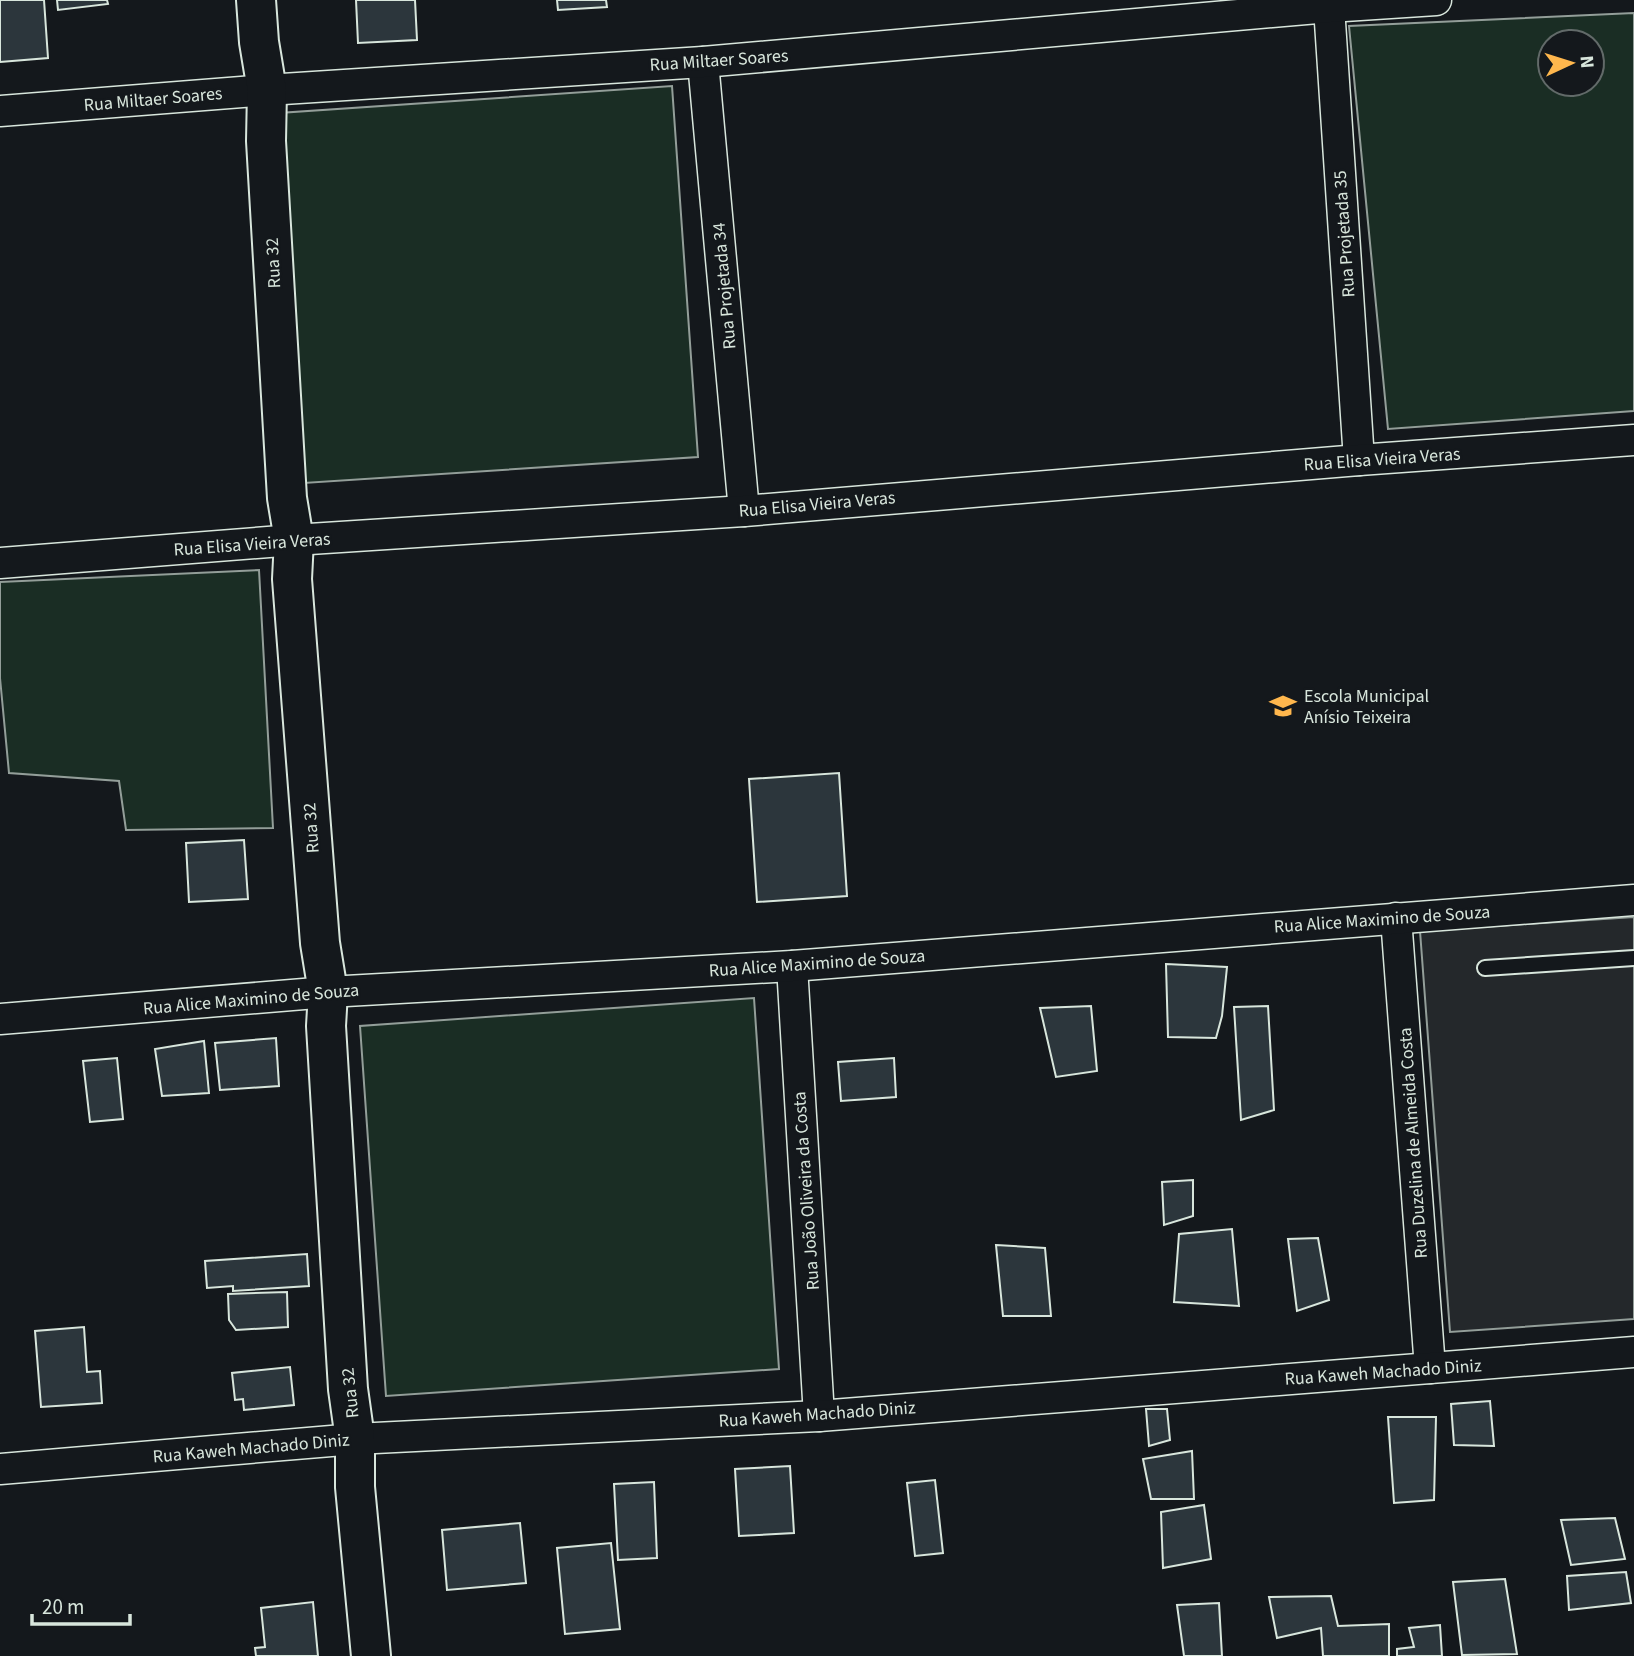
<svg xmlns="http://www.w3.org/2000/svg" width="1634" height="1656" font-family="'Source Sans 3',sans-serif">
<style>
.green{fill:#1a2d24;stroke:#939e99;stroke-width:2;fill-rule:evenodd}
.parking{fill:#24282b;stroke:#939e99;stroke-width:2}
.building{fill:#2c363c;stroke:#d8e6dc;stroke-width:2}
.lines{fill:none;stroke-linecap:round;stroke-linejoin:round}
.lane-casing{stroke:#d8e6dc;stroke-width:18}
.street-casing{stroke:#d8e6dc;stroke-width:33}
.secondary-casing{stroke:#d8e6dc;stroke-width:42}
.lane{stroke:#14181c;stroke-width:14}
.street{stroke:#14181c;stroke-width:30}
.secondary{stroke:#14181c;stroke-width:38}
.labels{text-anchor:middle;stroke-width:5;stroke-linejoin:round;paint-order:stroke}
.street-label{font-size:18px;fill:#d8e6dc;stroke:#14181c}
.poi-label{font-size:18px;fill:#d8e6dc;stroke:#14181c;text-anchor:start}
</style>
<rect width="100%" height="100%" fill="#14181c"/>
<g class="green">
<path d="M1634,13V411L1388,429L1349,26ZM1550,42H1592V84H1550Z"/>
<path d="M672,86L698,457L304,483L279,113Z"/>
<path d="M259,570L273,828L126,830L119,781L9,773L0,678V582Z"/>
<path d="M754,998L779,1369L386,1396L360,1026Z"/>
</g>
<path class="parking" d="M1634,917V1319L1450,1332L1420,931Z"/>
<g class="building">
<path d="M0,0H44L48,58L0,62Z"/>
<path d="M57,0H107L108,4L58,10Z"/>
<path d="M356,0H415L417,40L358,43Z"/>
<path d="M557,0H606L607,7L558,10Z"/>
<path d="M839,773L847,896L757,902L749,779Z"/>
<path d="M244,840L248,899L189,902L186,843Z"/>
<path d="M1166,964L1227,967L1222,1016L1216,1038L1168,1037Z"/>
<path d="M1091,1006L1097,1071L1056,1077L1040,1008Z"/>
<path d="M1268,1006L1274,1110L1241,1120L1234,1007Z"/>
<path d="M276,1038L279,1086L220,1090L215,1043Z"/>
<path d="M204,1041L209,1093L162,1096L155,1049Z"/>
<path d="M117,1058L123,1119L90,1122L83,1061Z"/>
<path d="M894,1058L896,1097L841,1101L838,1062Z"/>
<path d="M1193,1180V1216L1164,1225L1162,1182Z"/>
<path d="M1232,1229L1239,1306L1174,1302L1179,1234Z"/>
<path d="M1318,1238L1329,1300L1297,1311L1288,1239Z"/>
<path d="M996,1245L1045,1248L1051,1316H1003Z"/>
<path d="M307,1254L309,1286L233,1291V1286L207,1288L205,1261Z"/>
<path d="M287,1292L288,1327L236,1330L229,1320L228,1294Z"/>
<path d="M84,1327L87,1372L100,1371L102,1403L41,1407L35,1331Z"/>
<path d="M290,1367L294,1405L244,1410L243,1399L235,1400L232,1373Z"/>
<path d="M1490,1401L1494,1446L1454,1445L1451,1404Z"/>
<path d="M1146,1409H1167L1170,1440L1149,1446Z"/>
<path d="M1388,1417H1436L1434,1500L1394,1503Z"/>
<path d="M1192,1451L1194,1499H1151L1143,1459Z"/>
<path d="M790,1466L794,1533L739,1536L735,1469Z"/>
<path d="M935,1480L943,1553L915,1556L907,1483Z"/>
<path d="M654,1482L657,1558L618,1560L614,1484Z"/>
<path d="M1204,1505L1211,1559L1163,1568L1161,1512Z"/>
<path d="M1615,1518L1625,1559L1571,1565L1561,1520Z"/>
<path d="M520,1523L526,1583L447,1590L442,1530Z"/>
<path d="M611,1543L620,1629L565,1634L557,1548Z"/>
<path d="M1626,1572L1631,1603L1569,1610L1567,1576Z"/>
<path d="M1505,1579L1517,1654L1462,1655L1453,1582Z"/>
<path d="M1331,1596L1338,1626L1389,1624V1656H1323L1321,1628L1277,1638L1269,1597Z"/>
<path d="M313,1602L318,1656H256L255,1648L265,1647L261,1608Z"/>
<path d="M1219,1603L1222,1656H1184L1177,1605Z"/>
<path d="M1440,1625L1442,1656H1397V1649L1414,1647L1409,1628Z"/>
</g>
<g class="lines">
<defs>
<path id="lane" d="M1485,968L1634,958"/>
<g id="street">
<path d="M1329,7L1359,460"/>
<path d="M703,62L744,511"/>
<path d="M0,111L267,90L703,62L1329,7L1436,0"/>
<path d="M0,563L294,540L744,511L1359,460L1634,440"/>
<path d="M1396,918L1430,1368"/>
<path d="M792,966L819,1416"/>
<path d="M0,1019L328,992L792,966L1634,900"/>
<path d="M0,1469L355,1439L819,1416L1634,1352"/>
</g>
<path id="secondary" d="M256,0L259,42L267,90L266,141L287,498L294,540L292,579L320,943L328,992L326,1026L348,1389L355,1439V1487L371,1656"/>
</defs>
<use href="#lane" class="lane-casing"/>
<use href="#street" class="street-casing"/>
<use href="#secondary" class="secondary-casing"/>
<use href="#lane" class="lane"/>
<use href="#street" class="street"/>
<use href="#secondary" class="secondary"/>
</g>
<defs>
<symbol id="school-bare" viewBox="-9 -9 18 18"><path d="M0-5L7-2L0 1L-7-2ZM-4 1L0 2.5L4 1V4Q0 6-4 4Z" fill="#ffb74d" stroke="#14181c" stroke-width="2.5" paint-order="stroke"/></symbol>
</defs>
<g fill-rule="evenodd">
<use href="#school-bare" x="1264" y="687" width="38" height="38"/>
</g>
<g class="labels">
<g class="street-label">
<text transform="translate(719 60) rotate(-4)" y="6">Rua Miltaer Soares</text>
<text transform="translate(153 99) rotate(-5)" y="6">Rua Miltaer Soares</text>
<text transform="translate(1344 234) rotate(-94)" y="6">Rua Projetada 35</text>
<text transform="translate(273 263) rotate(-93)" y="6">Rua 32</text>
<text transform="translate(724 286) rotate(-95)" y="6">Rua Projetada 34</text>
<text transform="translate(1382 459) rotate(-4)" y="6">Rua Elisa Vieira Veras</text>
<text transform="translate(817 504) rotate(-5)" y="6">Rua Elisa Vieira Veras</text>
<text transform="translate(252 544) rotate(-4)" y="6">Rua Elisa Vieira Veras</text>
<text transform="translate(311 828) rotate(-94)" y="6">Rua 32</text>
<text transform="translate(1382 919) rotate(-4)" y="6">Rua Alice Maximino de Souza</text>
<text transform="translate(817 963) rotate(-4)" y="6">Rua Alice Maximino de Souza</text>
<text transform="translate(251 999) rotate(-5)" y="6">Rua Alice Maximino de Souza</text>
<text transform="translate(1413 1143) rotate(-94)" y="6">Rua Duzelina de Almeida Costa</text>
<text transform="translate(806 1191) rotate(-94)" y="6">Rua João Oliveira da Costa</text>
<text transform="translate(1383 1372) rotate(-4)" y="6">Rua Kaweh Machado Diniz</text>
<text transform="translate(350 1393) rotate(-96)" y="6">Rua 32</text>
<text transform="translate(817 1414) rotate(-4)" y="6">Rua Kaweh Machado Diniz</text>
<text transform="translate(251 1448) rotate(-5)" y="6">Rua Kaweh Machado Diniz</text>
</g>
<g class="poi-label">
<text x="1304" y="702">Escola Municipal<tspan x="1304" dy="21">Anísio Teixeira</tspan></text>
</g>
</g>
<g transform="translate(1571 63) rotate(86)"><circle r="33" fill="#14181c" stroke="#626a69" stroke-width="2"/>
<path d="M0-5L12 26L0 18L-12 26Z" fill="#ffb74d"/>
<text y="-10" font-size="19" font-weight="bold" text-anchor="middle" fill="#d8e6dc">N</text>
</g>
<path d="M32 1614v10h98v-10" fill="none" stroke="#d8e6dc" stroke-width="3.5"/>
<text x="42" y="1614" font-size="21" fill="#d8e6dc" stroke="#14181c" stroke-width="5" paint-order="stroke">20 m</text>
</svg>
